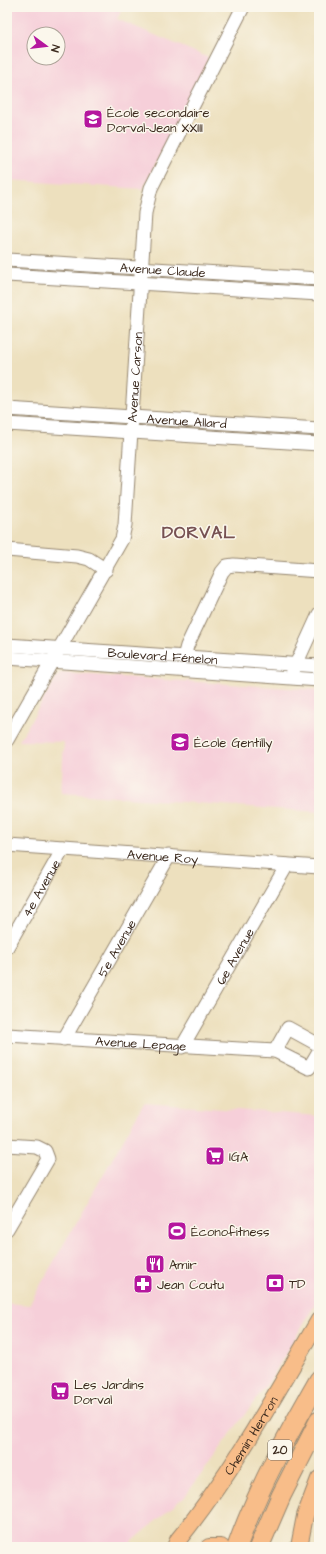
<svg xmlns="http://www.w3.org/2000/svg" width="326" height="1554" font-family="'Architects Daughter',sans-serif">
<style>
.built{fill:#f6cfd9;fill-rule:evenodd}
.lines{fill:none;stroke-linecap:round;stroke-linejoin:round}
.minor-casing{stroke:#94856e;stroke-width:15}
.major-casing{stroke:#94856e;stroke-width:18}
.highway-casing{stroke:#94856e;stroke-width:21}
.minor{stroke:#fff;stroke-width:13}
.major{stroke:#f8bd89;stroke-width:16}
.highway{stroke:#f8bd89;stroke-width:19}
.labels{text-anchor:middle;stroke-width:3;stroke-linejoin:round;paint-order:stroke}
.shield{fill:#fbf7ec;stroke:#75685c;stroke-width:1}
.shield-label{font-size:12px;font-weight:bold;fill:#3b2a1e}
.poi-label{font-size:13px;fill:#3b2a1e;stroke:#fbf7ec;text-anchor:start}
.street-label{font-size:13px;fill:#3b2a1e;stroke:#fbf7ec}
.district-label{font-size:17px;font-weight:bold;letter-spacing:1px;fill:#765152;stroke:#fbf7ec}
</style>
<rect width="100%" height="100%" fill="#fbf7ec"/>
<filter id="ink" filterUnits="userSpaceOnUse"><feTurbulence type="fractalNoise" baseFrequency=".025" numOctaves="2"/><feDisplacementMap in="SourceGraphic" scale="8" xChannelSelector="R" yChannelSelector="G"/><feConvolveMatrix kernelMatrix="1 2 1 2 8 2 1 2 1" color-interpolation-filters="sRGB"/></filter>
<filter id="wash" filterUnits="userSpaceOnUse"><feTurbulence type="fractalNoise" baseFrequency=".012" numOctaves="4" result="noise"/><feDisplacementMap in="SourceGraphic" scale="16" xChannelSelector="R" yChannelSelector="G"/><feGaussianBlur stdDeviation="0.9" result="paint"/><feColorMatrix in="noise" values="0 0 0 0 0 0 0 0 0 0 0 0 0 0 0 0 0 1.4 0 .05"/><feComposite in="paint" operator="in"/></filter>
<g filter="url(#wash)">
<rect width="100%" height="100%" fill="#ede0be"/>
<g class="built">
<path d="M7,7H123L117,19L209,58L143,189L7,180ZM34,34H58V58H34Z"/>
<path d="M61,673L319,690V812L61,793L64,742L19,741L56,678Z"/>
<path d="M144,1103L319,1116V1298L270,1380L186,1495L126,1547H7V1303L29,1305Z"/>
</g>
</g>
<g filter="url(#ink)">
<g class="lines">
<defs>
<g id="minor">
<path id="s1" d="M7,260L319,279"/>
<path d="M7,275L319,294"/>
<path id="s2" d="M7,409L319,429"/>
<path d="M7,424L319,444"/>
<path d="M7,550L77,556L89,559L106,570"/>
<path id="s3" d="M7,645L319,666"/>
<path d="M184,657L187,646L222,572L227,566L234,565L319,571"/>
<path d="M7,658L319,680"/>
<path d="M293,671L319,614"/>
<path id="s4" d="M7,740L122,539L125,525L145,213L151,188L243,7"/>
<path id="s5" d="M7,845L319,867"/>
<path id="s6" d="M7,947L63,849"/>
<path id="s7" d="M7,1035L275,1051L309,1068L319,1051"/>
<path id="s8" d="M64,1039L169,856"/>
<path id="s9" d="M182,1047L287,865"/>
<path d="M275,1051L288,1028L319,1045"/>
<path d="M7,1145L37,1147L45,1151L48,1159L7,1229"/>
</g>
<g id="major">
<path id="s10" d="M175,1547L178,1540C233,1472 275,1395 319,1320"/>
<path d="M209,1547H221"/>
<path d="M299,1547L305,1516L319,1479"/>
</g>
<g id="highway">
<path d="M237,1547C258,1488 288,1434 319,1380"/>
<path d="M259,1547L281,1496L319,1421"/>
</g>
</defs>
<use href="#minor" class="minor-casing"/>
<use href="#major" class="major-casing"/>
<use href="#highway" class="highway-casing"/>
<use href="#minor" class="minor"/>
<use href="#major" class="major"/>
<use href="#highway" class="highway"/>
</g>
</g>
<defs>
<symbol id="school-square" viewBox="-11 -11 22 22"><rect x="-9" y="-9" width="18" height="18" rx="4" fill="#b5179e" stroke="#fbf7ec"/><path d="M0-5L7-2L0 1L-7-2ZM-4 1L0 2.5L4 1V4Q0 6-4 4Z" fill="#fff"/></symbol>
<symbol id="supermarket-square" viewBox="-11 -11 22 22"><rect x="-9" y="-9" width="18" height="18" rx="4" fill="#b5179e" stroke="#fbf7ec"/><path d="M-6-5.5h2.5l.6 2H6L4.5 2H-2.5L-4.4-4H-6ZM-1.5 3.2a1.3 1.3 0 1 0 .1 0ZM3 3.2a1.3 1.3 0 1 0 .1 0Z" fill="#fff"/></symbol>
<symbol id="stadium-square" viewBox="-11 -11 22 22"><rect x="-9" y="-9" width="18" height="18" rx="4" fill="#b5179e" stroke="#fbf7ec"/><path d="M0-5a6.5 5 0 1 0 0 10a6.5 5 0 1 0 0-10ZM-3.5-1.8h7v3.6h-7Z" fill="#fff"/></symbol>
<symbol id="restaurant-square" viewBox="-11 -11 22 22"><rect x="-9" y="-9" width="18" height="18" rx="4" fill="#b5179e" stroke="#fbf7ec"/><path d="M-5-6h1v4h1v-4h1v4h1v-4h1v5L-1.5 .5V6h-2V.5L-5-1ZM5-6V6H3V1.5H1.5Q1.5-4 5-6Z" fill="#fff"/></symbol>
<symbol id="bank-square" viewBox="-11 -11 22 22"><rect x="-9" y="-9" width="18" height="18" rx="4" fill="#b5179e" stroke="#fbf7ec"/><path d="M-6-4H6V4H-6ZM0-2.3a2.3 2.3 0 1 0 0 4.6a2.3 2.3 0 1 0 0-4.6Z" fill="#fff"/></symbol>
<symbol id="pharmacy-square" viewBox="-11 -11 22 22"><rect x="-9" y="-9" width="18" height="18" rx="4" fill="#b5179e" stroke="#fbf7ec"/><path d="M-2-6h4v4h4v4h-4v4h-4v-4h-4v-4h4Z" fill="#fff"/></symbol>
</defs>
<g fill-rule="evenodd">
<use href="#school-square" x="82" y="108" width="22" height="22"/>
<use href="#school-square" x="169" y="731" width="22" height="22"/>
<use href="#supermarket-square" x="204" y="1145" width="22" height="22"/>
<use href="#stadium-square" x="166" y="1220" width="22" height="22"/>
<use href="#restaurant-square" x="144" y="1253" width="22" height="22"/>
<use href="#bank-square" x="264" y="1272" width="22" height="22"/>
<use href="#pharmacy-square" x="132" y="1273" width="22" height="22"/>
<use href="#supermarket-square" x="49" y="1380" width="22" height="22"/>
</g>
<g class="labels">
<rect class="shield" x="268" y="1440" width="24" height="20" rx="3"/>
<g class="shield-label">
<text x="280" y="1454">20</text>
</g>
<g class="poi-label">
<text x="107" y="117">École secondaire<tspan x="107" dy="15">Dorval-Jean XXIII</tspan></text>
<text x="194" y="747">École Gentilly</text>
<text x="229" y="1161">IGA</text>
<text x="191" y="1236">Éconofitness</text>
<text x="169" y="1269">Amir</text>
<text x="289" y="1288">TD</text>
<text x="157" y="1289">Jean Coutu</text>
<text x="74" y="1389">Les Jardins<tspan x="74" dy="15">Dorval</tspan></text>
</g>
<g class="street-label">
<text dy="5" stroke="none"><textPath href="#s1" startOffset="156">Avenue Claude</textPath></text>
<text dy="5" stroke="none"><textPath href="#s4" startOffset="394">Avenue Carson</textPath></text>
<text dy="5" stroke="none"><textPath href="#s2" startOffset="180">Avenue Allard</textPath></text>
<text dy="5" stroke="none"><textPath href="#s3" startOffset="156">Boulevard Fénelon</textPath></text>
<text dy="5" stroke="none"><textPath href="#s5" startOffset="156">Avenue Roy</textPath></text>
<text dy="5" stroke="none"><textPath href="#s6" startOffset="68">4e Avenue</textPath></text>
<text dy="5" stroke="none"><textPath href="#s8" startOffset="105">5e Avenue</textPath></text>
<text dy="5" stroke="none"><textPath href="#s9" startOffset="105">6e Avenue</textPath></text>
<text dy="5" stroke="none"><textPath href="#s7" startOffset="134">Avenue Lepage</textPath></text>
<text dy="5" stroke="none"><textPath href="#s10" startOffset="135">Chemin Herron</textPath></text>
</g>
<g class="district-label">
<text x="199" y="538">DORVAL</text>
</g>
</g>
<rect width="326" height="1554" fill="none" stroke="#fbf7ec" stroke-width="24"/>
<g transform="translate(46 46) rotate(105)"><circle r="19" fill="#fbf7ec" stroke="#aea59a"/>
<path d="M0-3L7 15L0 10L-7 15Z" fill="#b5179e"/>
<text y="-6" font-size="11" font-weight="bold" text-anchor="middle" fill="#3b2a1e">N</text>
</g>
</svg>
